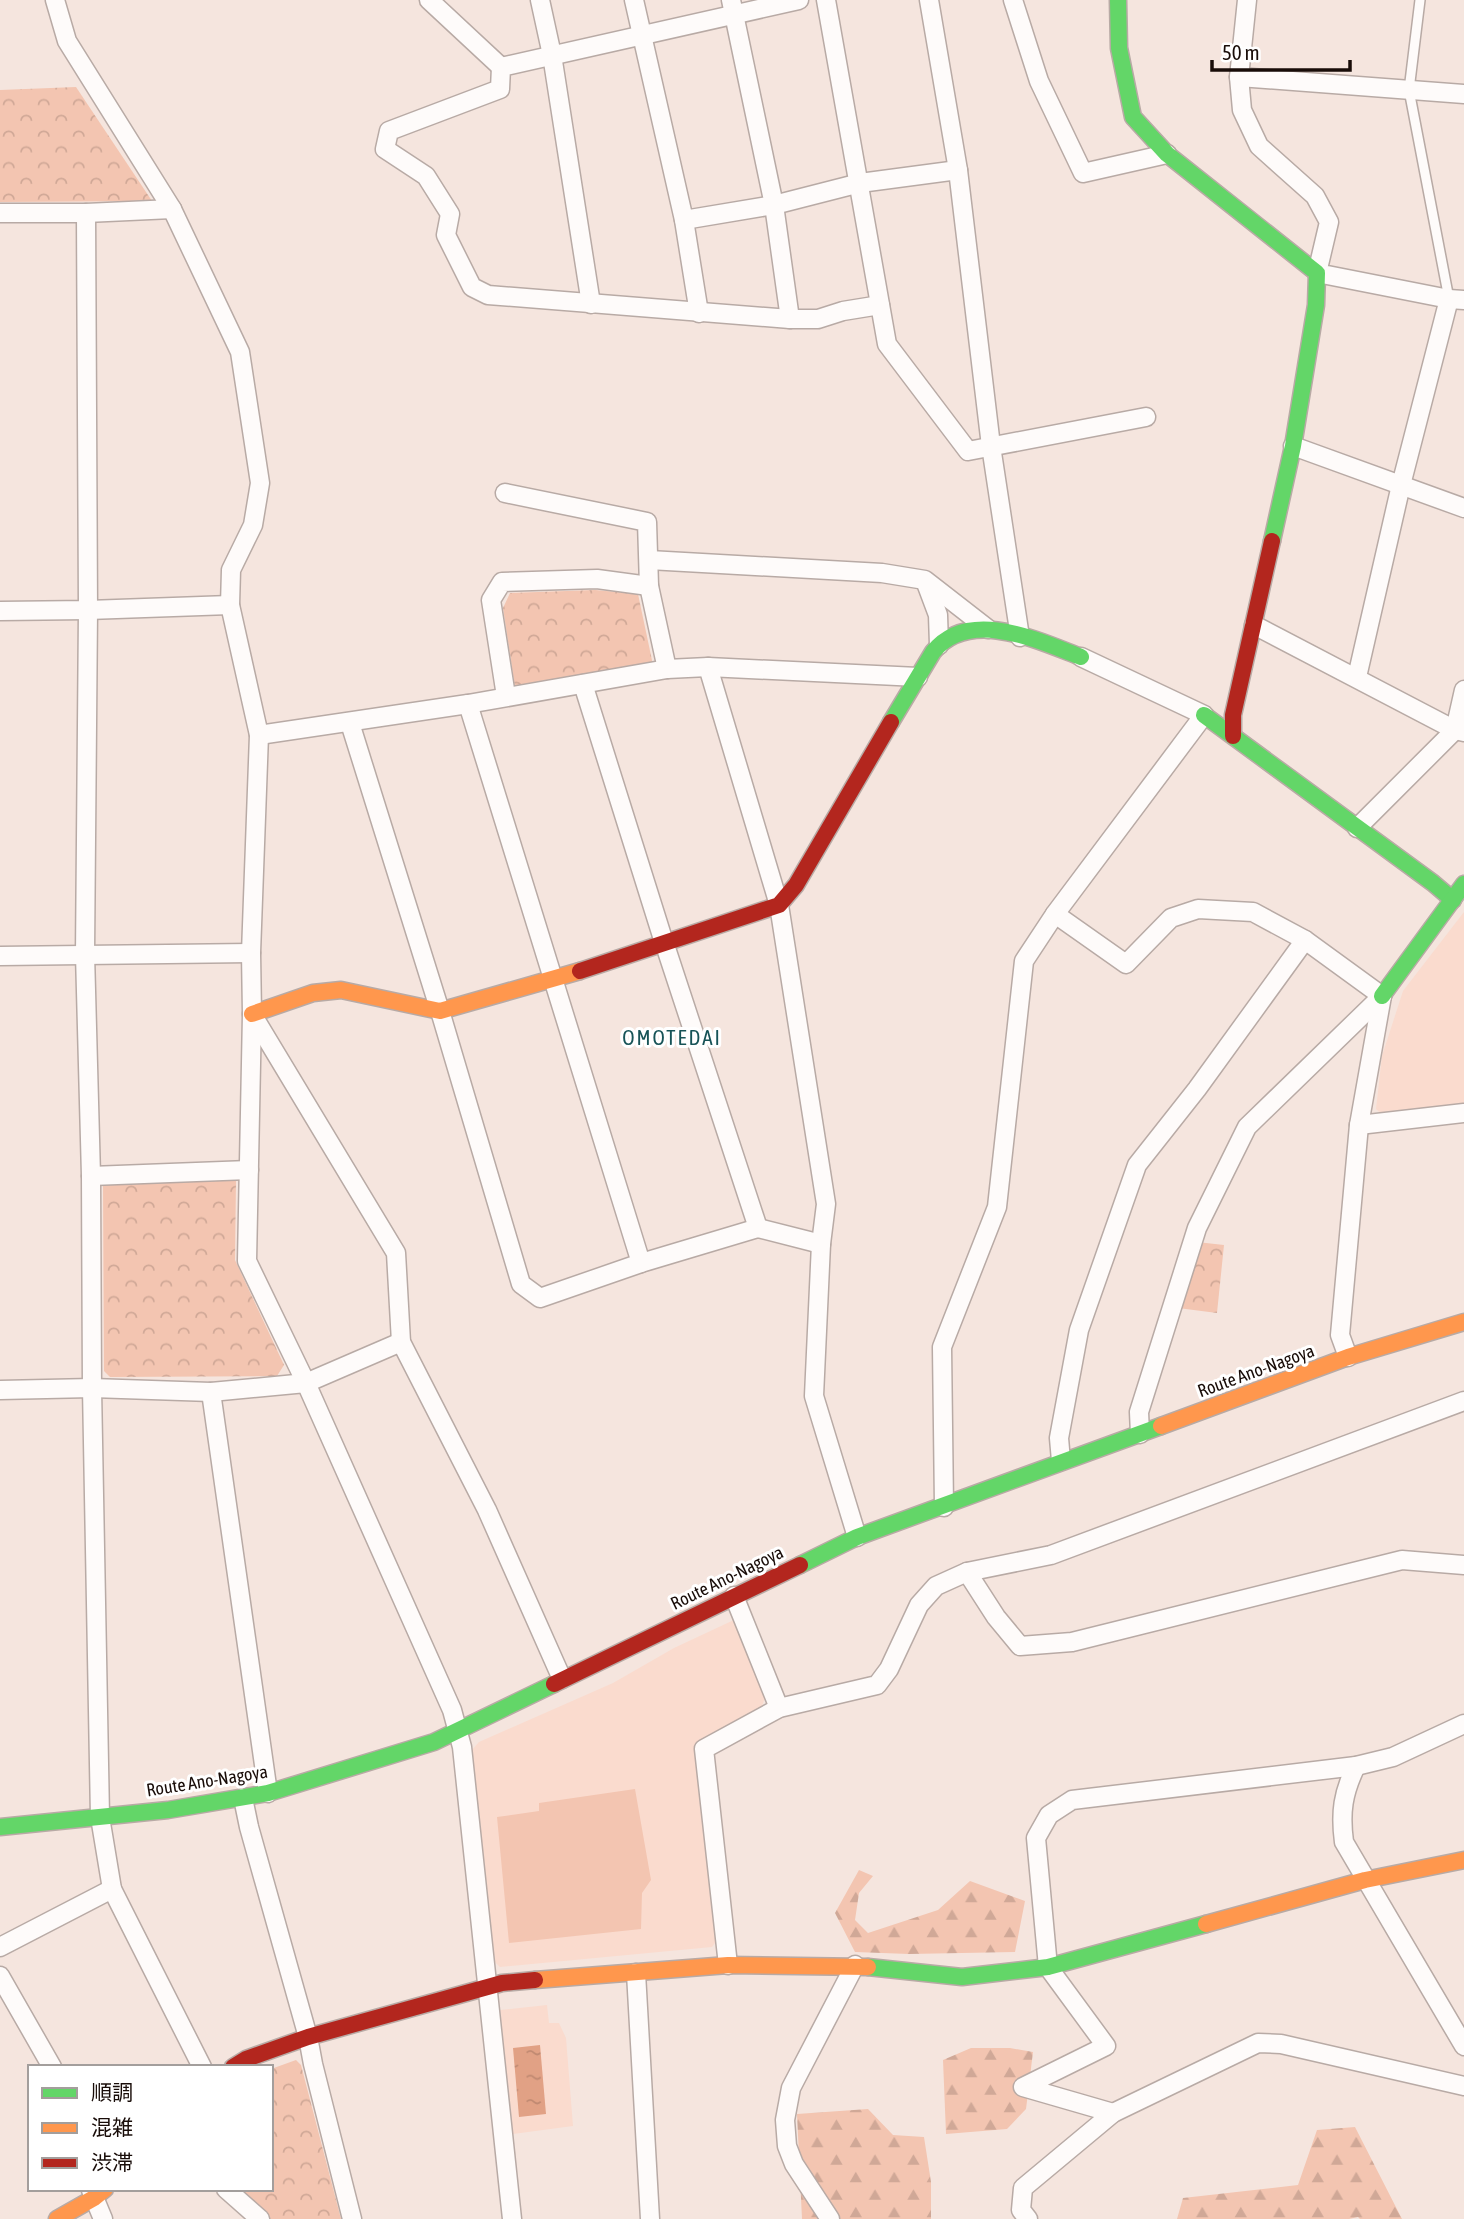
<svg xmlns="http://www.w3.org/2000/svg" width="1464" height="2219" font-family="'Asap Condensed','Noto Sans JP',sans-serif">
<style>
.built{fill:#fadbce}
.green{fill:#f3c5b1}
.forest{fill:url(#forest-firs)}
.park{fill:url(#park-crowns)}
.water{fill:url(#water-ripples)}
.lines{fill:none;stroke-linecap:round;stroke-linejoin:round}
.lane-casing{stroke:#b8aaa5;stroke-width:12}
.street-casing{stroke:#b8aaa5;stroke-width:21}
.fast-casing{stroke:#b8aaa5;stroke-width:19}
.slow-casing{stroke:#b8aaa5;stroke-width:19}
.jam-casing{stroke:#b8aaa5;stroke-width:19}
.lane{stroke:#fefbfa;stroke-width:9}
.street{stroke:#fefbfa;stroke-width:18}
.fast{stroke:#63d668;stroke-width:16}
.slow{stroke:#ff974d;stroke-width:16}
.jam{stroke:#b3261e;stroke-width:16}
.labels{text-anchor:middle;stroke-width:6;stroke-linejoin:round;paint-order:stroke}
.street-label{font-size:18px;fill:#180c08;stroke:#fff}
.quarter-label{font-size:21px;letter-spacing:2px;fill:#175357;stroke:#fff}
</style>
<defs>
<pattern id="forest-firs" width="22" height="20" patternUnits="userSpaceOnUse" patternTransform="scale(1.75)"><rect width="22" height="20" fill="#f3c5b1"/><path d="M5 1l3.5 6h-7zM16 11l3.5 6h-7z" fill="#d0a897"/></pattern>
<pattern id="park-crowns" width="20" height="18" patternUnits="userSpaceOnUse" patternTransform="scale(1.75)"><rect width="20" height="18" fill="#f3c5b1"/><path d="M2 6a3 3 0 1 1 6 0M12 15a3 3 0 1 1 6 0" fill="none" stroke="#d0a897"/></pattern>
<pattern id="water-ripples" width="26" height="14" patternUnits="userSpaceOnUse" patternTransform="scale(1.75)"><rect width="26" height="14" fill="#e1a185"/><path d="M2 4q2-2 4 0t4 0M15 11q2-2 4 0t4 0" fill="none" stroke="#c08971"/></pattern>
</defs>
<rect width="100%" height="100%" fill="#f5e5de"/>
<g class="built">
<path d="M1464,912V1103L1383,1115L1376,1109L1382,1056L1403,991Z"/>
<path d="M736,1619L766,1695L762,1706L694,1746L718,1939L712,1947L500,1967L495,1962L472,1750L479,1742L613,1683L674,1648Z"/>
<path d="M547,2005L549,2023H559L566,2038L573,2126L513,2134L500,2010Z"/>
</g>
<path class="green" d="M635,1789L651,1880L642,1893L641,1929L509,1943L497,1817L539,1811V1803Z"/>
<g class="forest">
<path d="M859,1870L873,1876L859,1893L855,1920L868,1933L938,1910L970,1881L1025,1901L1015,1952L909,1954L855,1952L835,1913Z"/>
<path d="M971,2048H1010L1033,2052L1026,2109L1007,2129L946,2134L943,2060Z"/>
<path d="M868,2109L893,2135L924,2137L931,2182V2219H802L797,2114Z"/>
<path d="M1355,2127L1402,2219H1360L1358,2217L1349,2219H1177L1183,2198L1298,2185L1317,2130Z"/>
</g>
<g class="park">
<path d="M76,87L152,201L0,202V90Z"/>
<path d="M595,590L638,594L653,665L515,688L503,608L510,593Z"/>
<path d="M233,1177L236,1181L235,1260L284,1365L277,1376L110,1377L104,1371L103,1185L107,1179Z"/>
<path d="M1197,1242L1224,1245L1217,1313L1178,1308Z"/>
<path d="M296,2060L301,2065L341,2219H267L233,2189H271V2069Z"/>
</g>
<path class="water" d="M540,2045L546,2114L519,2117L513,2048Z"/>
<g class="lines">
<defs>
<path id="lane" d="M1420,0L1409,90L1449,299"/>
<g id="street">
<path d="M55,0L67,41L172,209L240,352L260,483L253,525L231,570L230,605L259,735L251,953L252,1014L247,1261L306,1383L452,1710L462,1747L512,2219"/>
<path d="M429,0L501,67"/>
<path d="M540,0L552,55L591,304"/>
<path d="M634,0L684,220L699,313"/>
<path d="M731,0L774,205L790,319"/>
<path d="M799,0L501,67L500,89L389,131L385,149L426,176L450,214L446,235L472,287L488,295L790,319H818L843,311L880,305"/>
<path d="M826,0L887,344L968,451L1146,417"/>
<path d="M929,0L958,170L991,446L1020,637"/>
<path d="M1013,0L1039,81L1083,173L1167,154"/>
<path d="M1247,0L1239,77L1242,110L1259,146L1315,196L1329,222L1317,273L1449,299L1464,300"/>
<path d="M1239,77L1464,94"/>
<path d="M0,213H86L172,209"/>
<path d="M86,213L88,610L85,954L91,1176L92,1388L100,1817L112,1889L202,2067"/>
<path d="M684,220L774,205L860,183L958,170"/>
<path d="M1293,446L1464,508"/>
<path d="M505,493L647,522L649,586L667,669"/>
<path d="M649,560L882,573L925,580L988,629"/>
<path d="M926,583L938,615L939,645"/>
<path d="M0,611L88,610L230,605"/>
<path d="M1254,625L1455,730L1464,732"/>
<path d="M708,667L779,905L826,1204L821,1244L814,1396L857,1537"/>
<path d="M1357,677L1401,485L1449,299"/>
<path d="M583,684L662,936L758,1228"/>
<path d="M506,696L491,600L502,582L597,579L649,586"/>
<path d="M468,704L641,1263"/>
<path d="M350,723L440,1011L521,1284L540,1298L641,1263L758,1228L821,1244"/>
<path d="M259,735L468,704L667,669L708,667L918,677"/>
<path d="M1357,828L1455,730L1464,690"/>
<path d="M1055,914L1126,964L1171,918L1198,909L1253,912L1305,940L1382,996"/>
<path d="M0,956L251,953"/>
<path d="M252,1014L396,1253L401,1342L487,1510L562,1679"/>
<path d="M1359,1125L1464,1113"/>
<path d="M91,1176L249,1170"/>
<path d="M1348,1357L1340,1335L1359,1125L1382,996"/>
<path d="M0,1390L92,1388L211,1392L306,1383L401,1342"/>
<path d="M211,1392L268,1793"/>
<path d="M1140,1434L1139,1412L1197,1228L1247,1127L1382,996"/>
<path d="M1061,1461L1059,1438L1079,1330L1137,1165L1197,1089L1305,940"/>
<path d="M944,1507L942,1347L997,1207L1024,961L1055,914L1204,715L1081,657"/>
<path d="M967,1572L996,1617L1020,1646L1072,1642L1402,1560L1464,1565"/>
<path d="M734,1596L779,1708"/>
<path d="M1356,1766C1343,1793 1340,1812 1344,1842L1464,2046"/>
<path d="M243,1798L249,1827L308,2037L313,2064L352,2219"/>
<path d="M0,1947L112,1889"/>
<path d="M728,1965L704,1749L779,1708L877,1685L889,1669L919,1605L936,1586L967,1572L1051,1555L1464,1401"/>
<path d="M636,1973L650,2219"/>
<path d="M0,1976L52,2067"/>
<path d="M1113,2113L1023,2087L1106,2046L1048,1967L1036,1838L1049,1815L1072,1800L1356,1766L1393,1757L1464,1724"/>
<path d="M226,2189L260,2219"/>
<path d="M91,2190L103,2219"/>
<path d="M830,2219L794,2164L787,2146L785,2120L791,2088L855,1965"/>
<path d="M1028,2219L1021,2210L1023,2188L1113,2113L1258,2043L1281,2044L1464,2086"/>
</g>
<g id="fast">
<path d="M1118,0L1119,48L1133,117L1167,154L1317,273L1316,305L1293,446L1272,541"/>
<path d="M1204,715L1433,883L1453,900"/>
<path d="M891,722L933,652C969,607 1039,641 1081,657"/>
<path d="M1382,996L1464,884"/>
<path d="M800,1565L857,1537L1161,1426"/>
<path d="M0,1827L168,1810L268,1793L434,1742L554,1684"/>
<path d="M868,1967L962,1977L1048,1967L1206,1924"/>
</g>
<g id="slow">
<path d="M252,1014L313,993L341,990L440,1011L580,971"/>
<path d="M1161,1426L1348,1357L1464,1322"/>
<path d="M1206,1924L1365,1880L1464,1860"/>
<path d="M535,1980L728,1965L868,1967"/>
<path d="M57,2219L94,2198L105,2189"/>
</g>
<g id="jam">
<path d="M1233,736V715L1272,541"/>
<path d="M580,971L779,905L796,885L891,722"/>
<path d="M554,1684L800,1565"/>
<path d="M233,2067L246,2059L308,2037L502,1983L535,1980"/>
</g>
</defs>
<use href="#lane" class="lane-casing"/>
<use href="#street" class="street-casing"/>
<use href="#fast" class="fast-casing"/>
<use href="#slow" class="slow-casing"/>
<use href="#jam" class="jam-casing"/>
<use href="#lane" class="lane"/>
<use href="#street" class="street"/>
<use href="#fast" class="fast"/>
<use href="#slow" class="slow"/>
<use href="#jam" class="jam"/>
</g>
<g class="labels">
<g class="street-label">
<text transform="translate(1256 1371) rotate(-20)" y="6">Route Ano-Nagoya</text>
<text transform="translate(727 1578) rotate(-26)" y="6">Route Ano-Nagoya</text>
<text transform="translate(207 1781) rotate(-9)" y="6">Route Ano-Nagoya</text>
</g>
<g class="quarter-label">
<text x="672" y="1045">OMOTEDAI</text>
</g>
</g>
<rect x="28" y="2065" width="245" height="126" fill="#ffffff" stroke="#a39e9c" stroke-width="2"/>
<rect x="42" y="2088" width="35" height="10" fill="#63d668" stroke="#a39e9c" stroke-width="2"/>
<text x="91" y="2100" font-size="21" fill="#180c08">順調</text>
<rect x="42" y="2123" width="35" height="10" fill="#ff974d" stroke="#a39e9c" stroke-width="2"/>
<text x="91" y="2135" font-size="21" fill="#180c08">混雑</text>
<rect x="42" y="2158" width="35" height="10" fill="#b3261e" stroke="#a39e9c" stroke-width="2"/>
<text x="91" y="2170" font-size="21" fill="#180c08">渋滞</text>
<path d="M1212 60v10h138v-10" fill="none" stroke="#180c08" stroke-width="3.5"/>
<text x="1222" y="60" font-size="21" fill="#180c08" stroke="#ffffff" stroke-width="5" paint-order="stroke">50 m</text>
</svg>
